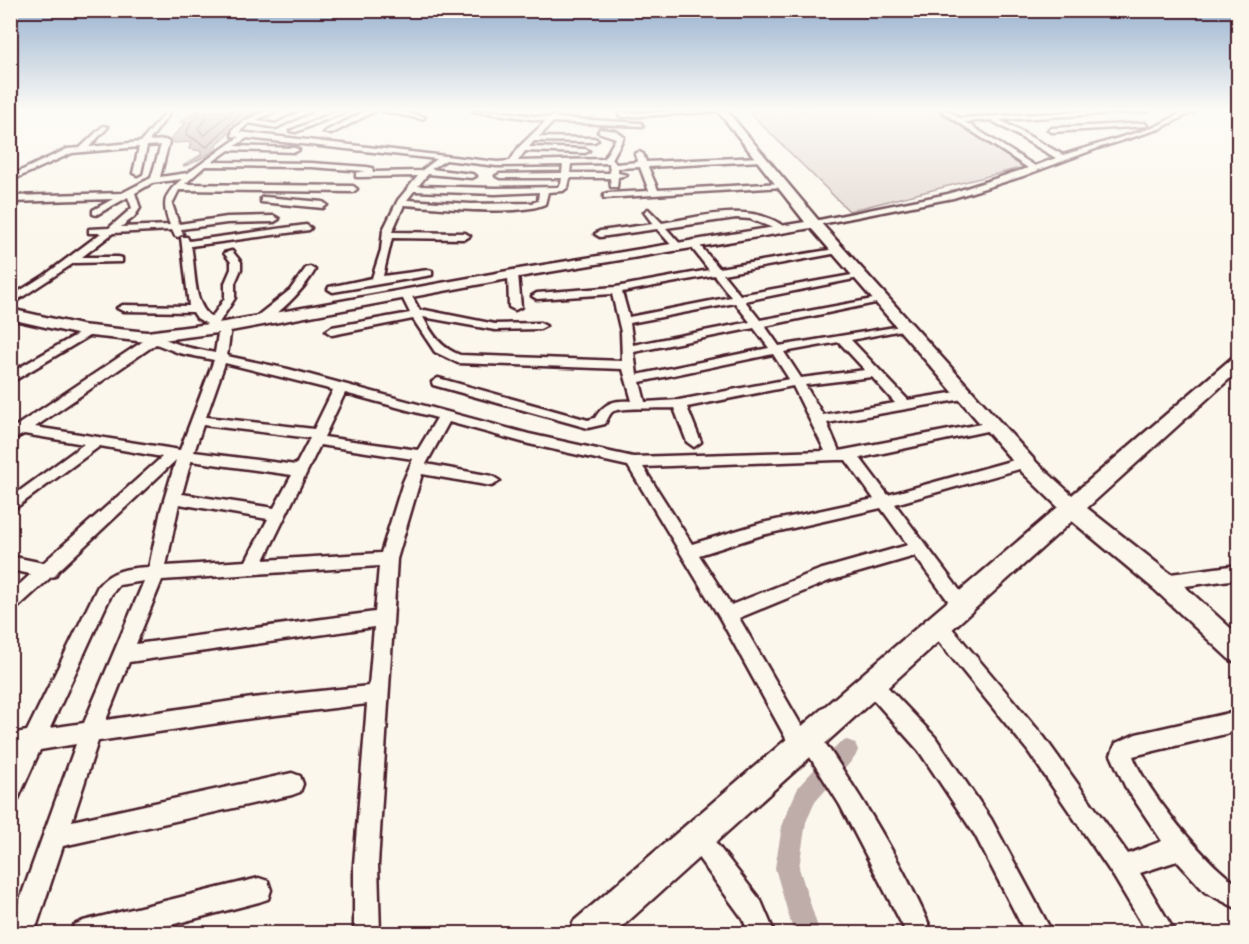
<svg xmlns="http://www.w3.org/2000/svg" width="1249" height="944" font-family="Caveat,sans-serif">
<style>
.green{fill:#e2d7d0;stroke:#967b7e;stroke-width:1.5}
.water{fill:#bfadaa;stroke:#907477;stroke-width:1.5}
.lines{fill:none;stroke-linecap:round;stroke-linejoin:round}
.shore{stroke:#79585e;stroke-width:1.5}
.canal{fill:#bfadaa;fill-rule:evenodd}
.street-casing{stroke:#4a1f2b;stroke-width:5}
.secondary-casing{stroke:#4a1f2b;stroke-width:5}
.street{fill:#fbf7ec;fill-rule:evenodd}
.secondary{fill:#fbf7ec;fill-rule:evenodd}
</style>
<rect width="100%" height="100%" fill="#fbf7ec"/>
<filter id="ink" filterUnits="userSpaceOnUse"><feTurbulence type="fractalNoise" baseFrequency=".0167" numOctaves="2"/><feDisplacementMap in="SourceGraphic" scale="12" xChannelSelector="R" yChannelSelector="G"/><feConvolveMatrix kernelMatrix="1 2 1 2 8 2 1 2 1" color-interpolation-filters="sRGB"/></filter>
<g filter="url(#ink)">
<path class="green" d="M748,111H937L1024,167L849,211Z"/>
<path class="water" d="M195,111H262L263,112L246,117L217,144V150C206,154 194,165 183,166L201,155V151L189,149L191,142L174,143L171,138L186,123L181,122Z"/>
<g class="lines">
<g class="shore">
<path d="M199,111L198,117L191,122L186,134L207,147L243,111"/>
<path d="M206,111L205,120L198,128L204,136L232,111"/>
</g>
<path class="canal" d="M847,740L855,743L858,750L855,757L815,802L806,822L799,868L820,934H794L775,868L783,821L799,786L839,743Z"/>
<defs>
<g id="street">
<path d="M267,111H277L256,120L275,124L302,111H311L276,128L249,123L239,132L497,162L510,161L519,147L546,121L473,111H496L550,118L555,115L557,118L641,123L643,126L553,122L539,137L594,138L598,140L594,142L534,141L529,147L585,149L589,151L585,153L525,151L518,161L604,159L616,138L598,132L600,129L616,131L624,137L612,159L616,164L638,162L635,154L639,152L643,154L646,162L761,157L765,159L761,161L648,167L658,190L783,183L787,185L783,187L604,198V194L607,193L649,191L640,167L618,168V173L627,175L618,177L617,187H611L610,178H570L568,187L563,191L548,192L545,204C516,217 438,207 404,205L392,232L465,233L470,236L465,239L392,238L383,276L428,270L432,271V275L333,292L328,289L329,287L372,278L381,250L383,230L398,200L418,176L359,177H356V173L365,171L311,167L205,166L185,184L353,186L357,189L353,192L179,190L172,204L179,224L227,217L274,216L279,219L274,222L227,223L181,229L183,234L178,237L175,236L172,230L113,233L82,257H118L122,258V262L74,263L10,305V297L45,275L101,233H89V229L109,228L132,208L128,197L96,215L93,214V210L113,199L10,202V196L122,193L151,178L161,145L147,146L141,173L137,175L133,173L139,147L72,153L10,181V176L67,149L80,148L103,126L108,127L89,147L141,142L166,112L169,114L149,141L165,140L169,142L160,177L188,173L239,137L232,136L233,129L246,120ZM247,138L437,159L421,171L373,172L372,168L367,167L311,163L212,162L229,150L295,152L299,150L295,148L235,146ZM446,160L497,166L563,165L562,173L500,174L496,176L500,178H562L561,184L558,187L495,188L418,186L428,174L472,178L476,176L472,174L431,169ZM609,163L610,173H570L571,164ZM182,179C164,194 161,203 170,225L121,227L134,217L140,208L135,193L152,183ZM414,191L495,194L539,192L538,201L532,203L471,204L407,200Z"/>
<path d="M337,111H347L296,132L290,131Z"/>
<path d="M366,111H375L331,134L324,132Z"/>
<path d="M383,111H400L425,117L422,119Z"/>
<path d="M619,111L625,113L725,111L622,117L619,115Z"/>
<path d="M941,111H949L959,118L1096,111H1148L1000,120L1063,155L1155,127L1185,111H1194L1159,129L1101,147L1023,176L953,198L811,226V222L814,221L948,194L1028,168ZM991,120L1056,158L1035,166L965,122Z"/>
<path d="M1145,123L1147,126L1052,132L1048,130L1052,128Z"/>
<path d="M264,197L323,202L327,205L323,208L261,202V198Z"/>
<path d="M648,209L662,223C701,217 752,201 786,228L781,231L750,219L736,218L666,228L682,246L677,249L674,248L657,229L600,237L595,234L600,231L653,224L644,212Z"/>
<path d="M306,225L311,228L309,230L191,246C196,267 192,306 212,317L225,298V283L231,269V262L224,253L232,251L241,262V269L235,283V298L213,332H205L203,330L207,324L197,318L193,312L123,311L117,308L123,305L189,306L181,237H187L189,241Z"/>
<path d="M693,240L696,241L719,268L841,248L843,250L838,253L723,274L740,295L863,273V277L859,278L745,301L760,320L884,297L885,299L880,302L765,326L779,346L907,325V329L851,340L908,400L963,391L970,395L963,399L827,423L839,451L991,422L998,426L991,430L860,458L888,495L1025,457L1032,462L1030,466L895,504L967,600L970,605L967,610L961,612L955,610L915,556L829,581L739,618L804,730L810,728L817,731C860,795 903,862 933,934H907L840,805L808,754L802,756L794,753L721,620L628,466L529,444L449,422L426,464L492,476L500,481L492,486L422,474L397,559L378,864L380,934H354V864L367,704L252,718L98,741L72,821L292,773L300,776L303,784L300,792L292,795L63,846L34,934H10V927L76,744L40,750L18,799L10,802V766L16,753L10,754V734L27,731L98,586C111,570 128,568 149,567L161,510L176,460L58,571L55,576L51,577L16,609L10,611V593L31,574L10,570V556L43,563L162,457L100,446L10,512V498L84,444L24,434L10,441V430L145,340L141,337L143,334H151L186,347L215,353L219,327L225,324L231,327L227,356L288,369L529,434L633,457L825,451L793,386L687,407L701,442L694,447L687,442L674,408C663,409 617,407 612,412C609,415 607,420 605,424L588,428L433,385L432,382L438,378L588,420L595,418C605,402 614,400 632,401L623,369L458,363L435,352L413,319L332,335L326,331L332,327L410,313L400,293L405,290L409,291L420,311L425,310L495,324L540,323L546,326L540,329L495,330L423,317C432,334 441,348 460,355L622,361L621,332L612,294L537,299L532,296L537,293L616,287L709,270L688,243ZM714,275L731,297L629,317L622,292ZM735,303L750,322L633,345L630,323ZM754,328L769,348L637,375L634,352ZM839,342L865,370L801,378L784,352ZM156,344L179,353L214,360L180,450L35,427ZM773,354L789,379L679,400L645,402L640,382ZM225,363L333,390L314,429L206,417ZM872,377L895,403L823,415L805,385ZM345,393L437,418L418,450L324,437ZM203,425L310,438L296,465L194,452ZM320,445L413,459L403,482L381,553L264,560ZM836,460H846L874,499L762,523L692,544L643,467ZM191,461L292,475L274,508L182,494ZM179,504L268,519L246,561L166,566ZM881,508L908,545L819,570L731,605L699,555L762,535ZM379,566L375,612L136,644L162,580ZM144,581L84,723L50,728L111,595L119,585ZM374,627L369,686L252,698L106,720L129,662Z"/>
<path d="M310,267L315,270C307,285 270,328 252,324V320L290,290L306,268Z"/>
<path d="M513,271L518,274L521,307L515,310L509,307L508,274Z"/>
<path d="M90,327L96,331L94,333L10,383V373Z"/>
<path d="M1238,565V579L1163,589L1157,587L1154,582L1157,577L1163,575Z"/>
<path d="M938,618L945,620L1044,737L1128,854L1162,841L1125,786L1111,755L1116,743L1136,734L1238,711V731L1133,756C1144,788 1210,869 1238,884V909L1205,892L1177,861L1140,873L1176,934H1148L1114,877L1028,751L931,632L929,626L931,620Z"/>
<path d="M872,675L879,678L935,737L991,819L1053,934H1026L975,835L919,751L865,690L862,684L865,678Z"/>
<path d="M697,825L705,829L761,901L775,934H749L743,919L689,845L685,837L689,829Z"/>
<path d="M259,878L268,881L271,890L268,899L259,902L136,934H70L74,925L83,921Z"/>
</g>
<path id="secondary" d="M718,111H727L819,221L1037,463L1072,495L1232,358L1238,357V371L1087,508L1172,575L1238,635V663L1229,659L1154,589L1072,521L614,934H569L574,921L1058,507L1023,473L811,228L513,278L225,332L147,342L81,335L10,319V309L81,325L147,332L225,322L513,270L805,222Z"/>
</defs>
<use href="#street" class="street-casing"/>
<use href="#secondary" class="secondary-casing"/>
<use href="#street" class="street"/>
<use href="#secondary" class="secondary"/>
</g>
</g>
<linearGradient id="sky" x2="0" y2="1"><stop stop-color="#97b1cf"/><stop offset="0.45" stop-color="#fdfbf6"/><stop offset="1" stop-color="#fdfbf6" stop-opacity="0"/></linearGradient>
<rect width="1249" height="244" fill="url(#sky)"/>
<rect width="1249" height="944" fill="none" stroke="#fbf7ec" stroke-width="36"/>
<rect x="18" y="18" width="1213" height="908" fill="none" stroke="#4a1f2b" stroke-width="2" filter="url(#ink)"/>
</svg>
